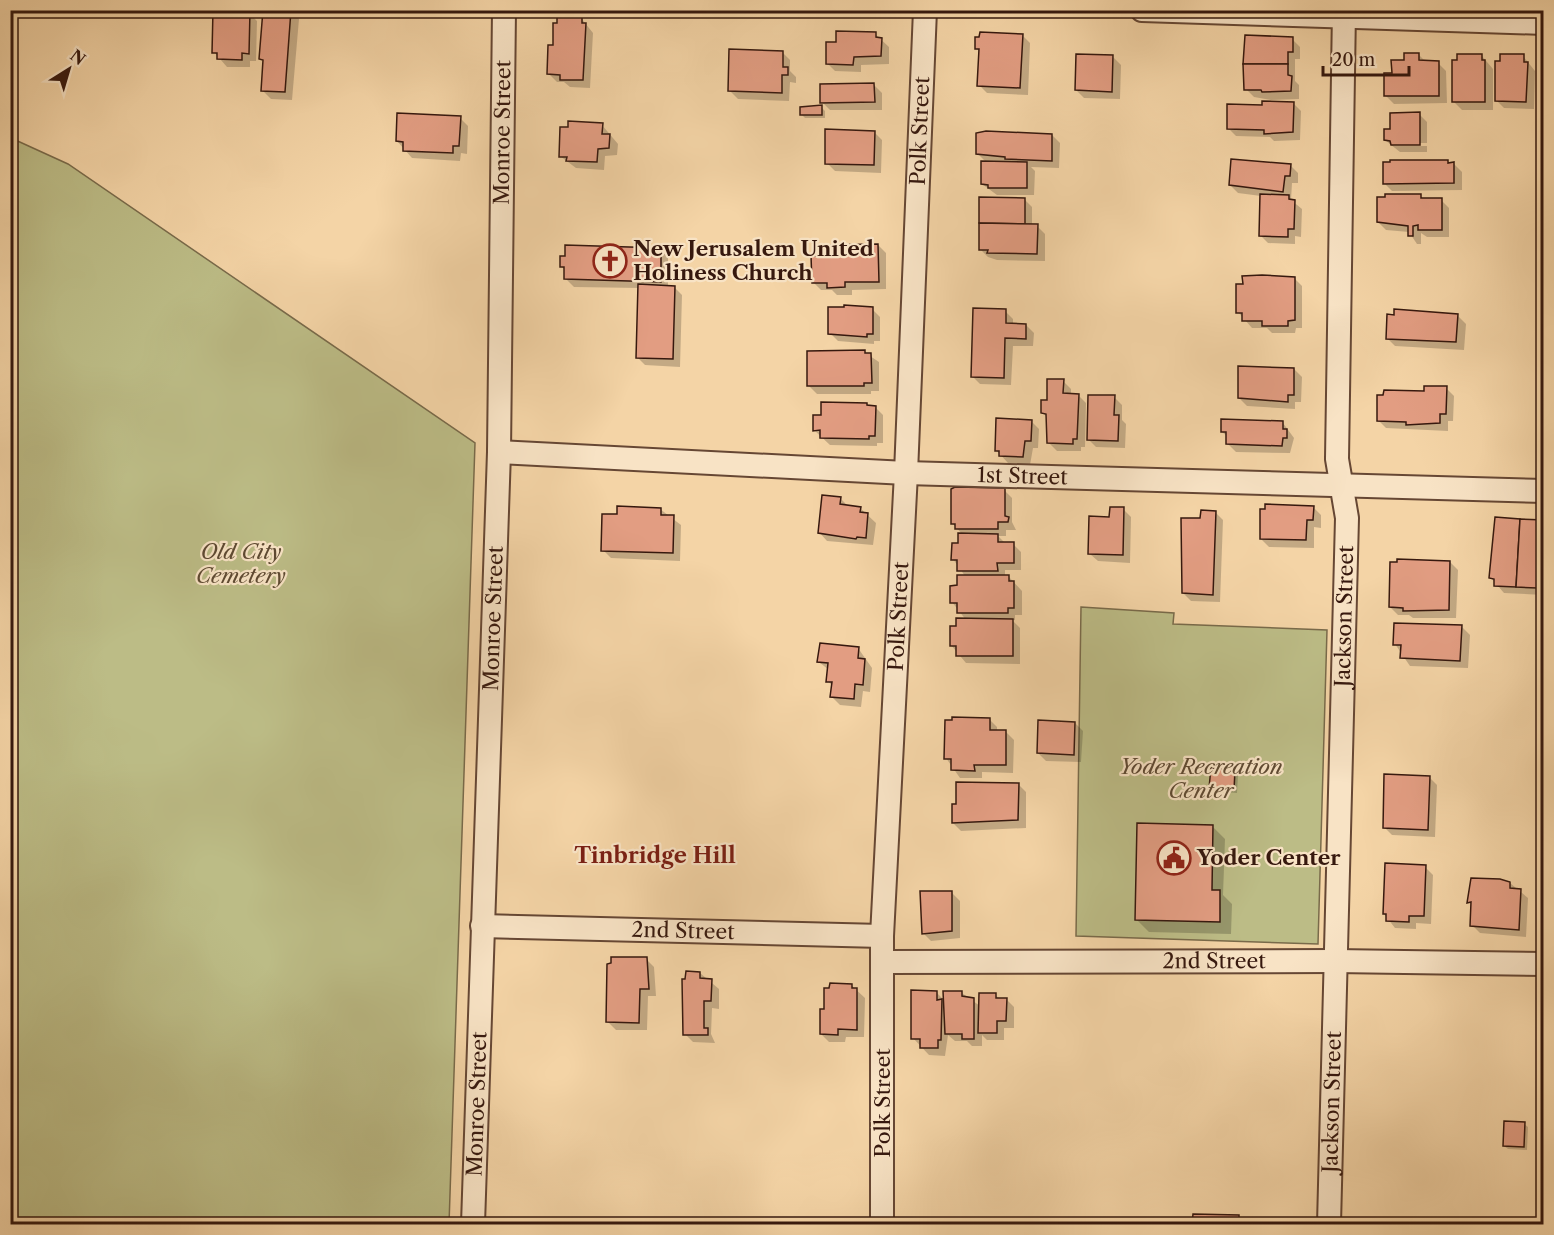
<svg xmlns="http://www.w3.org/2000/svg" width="1554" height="1235" font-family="'Libre Caslon Text',serif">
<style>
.green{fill:#bcbc86;stroke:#796a4a;stroke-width:1.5}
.shadow{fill:#0003}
.building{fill:#e29d82;stroke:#36180e;stroke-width:1.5}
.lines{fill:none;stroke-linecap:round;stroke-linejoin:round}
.minor-casing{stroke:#664734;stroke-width:26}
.minor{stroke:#f8e3c5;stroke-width:22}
.labels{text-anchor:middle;stroke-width:4.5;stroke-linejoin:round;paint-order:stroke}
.street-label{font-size:21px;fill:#36180e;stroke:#f8e3c5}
.poi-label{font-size:21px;font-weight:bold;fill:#36180e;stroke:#f8e3c5;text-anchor:start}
.park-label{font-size:21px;font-style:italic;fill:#5e4932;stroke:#f8e3c5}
.neighbourhood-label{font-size:22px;font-weight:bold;fill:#7a1f14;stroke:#f8e3c5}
</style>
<rect width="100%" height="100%" fill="#f4d4a6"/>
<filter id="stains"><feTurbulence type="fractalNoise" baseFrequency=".00333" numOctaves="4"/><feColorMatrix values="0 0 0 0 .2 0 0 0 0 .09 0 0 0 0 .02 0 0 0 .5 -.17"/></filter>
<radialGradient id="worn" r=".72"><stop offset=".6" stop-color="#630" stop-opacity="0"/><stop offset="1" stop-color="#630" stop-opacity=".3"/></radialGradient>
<g class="green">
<path d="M11,138L68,164L475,443L449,1224H11Z"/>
<path d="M1081,607L1174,613L1173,624L1327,630L1318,944L1076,936Z"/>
</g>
<g class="shadow">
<path d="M291,11L299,19L292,100L271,99L263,91Z"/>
<path d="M249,13L257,21L256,61H250V67H227L214,52Z"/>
<path d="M581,18L593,33L590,88L570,87L564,82H557L549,74L554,47Z"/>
<path d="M875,34L889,47V64L861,65V72L835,71L827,63L837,44Z"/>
<path d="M1022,35L1030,43L1028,95L987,93L979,85L980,52L976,48Z"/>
<path d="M1292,39L1300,47V59H1295V81L1299,85V99L1271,100L1254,97L1246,89Z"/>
<path d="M782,52L790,60V71L796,77V83L790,82L789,101L738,99L730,91Z"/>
<path d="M1418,54L1426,62L1438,63L1446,71L1447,103L1394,104L1386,96L1393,74L1406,61Z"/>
<path d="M1481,55L1493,69V110H1462L1454,102Z"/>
<path d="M1523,56L1535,71L1534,109L1504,108L1496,100Z"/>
<path d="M1113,57L1121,65L1120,99L1084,98L1076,90Z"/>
<path d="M874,85L882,93V110H830L822,102Z"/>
<path d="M1293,103L1301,111L1300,140L1274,141L1270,137L1236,136L1228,128L1263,107Z"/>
<path d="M821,107L825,111V118H805L802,115Z"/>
<path d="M1419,114L1427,122V143H1391L1394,146H1427V152H1400L1385,140L1392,130Z"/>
<path d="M460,118L468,126L467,154L461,153L460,161L412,158L397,141Z"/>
<path d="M602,125L618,144L617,155L605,156L604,170L576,168L560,156Z"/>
<path d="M874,132L882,140L881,173L835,171L827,163Z"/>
<path d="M1052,135L1060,143L1059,168L1031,167L1035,171L1034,195H997L982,184L986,162L977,153Z"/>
<path d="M1454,164L1462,172V190L1392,191L1384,183Z"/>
<path d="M1290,165L1298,173V183H1292L1291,200L1302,209L1301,237L1295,236V244L1268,243L1260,235L1261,196L1238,193L1230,185Z"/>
<path d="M1420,196L1424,199L1441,200L1449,208V237H1427L1421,233V244H1417L1409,232L1386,230L1378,222Z"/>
<path d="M1024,199L1032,207V226H1037L1045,234V261L997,260L988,257L980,249Z"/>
<path d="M878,245L886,253V289L852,290V295H837L832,290H821L813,282Z"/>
<path d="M660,249L668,257V287H674L682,295L680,367L645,365L637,357L640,288L574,287L566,279V271L561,266Z"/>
<path d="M1294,278L1302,286V328H1296L1295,333H1272L1267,328H1252L1238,312Z"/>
<path d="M872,309L880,317V341H874V344L838,341L830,333Z"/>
<path d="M1005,311L1013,319V325H1026L1034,333L1033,346H1013L1011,385L980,384L972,376Z"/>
<path d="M1458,316L1466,324L1464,350L1395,346L1387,338Z"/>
<path d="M864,352L879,362V391H871V394H817L809,386Z"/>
<path d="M1294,369L1302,377L1301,402H1295V409L1247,406L1239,398Z"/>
<path d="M1063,381L1071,389V395H1078L1086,403L1085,447H1081V451H1057L1049,443L1048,418L1043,413Z"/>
<path d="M1446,388L1454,396L1453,421H1448V431L1386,428L1378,420L1425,393Z"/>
<path d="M1114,397L1122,405V420L1126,424L1125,448L1096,447L1088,439Z"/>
<path d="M867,404L875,407L883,415V443H877V446L830,445L814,430L823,417Z"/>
<path d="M1031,421L1039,429L1038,448H1033L1030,465L1008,463L996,450Z"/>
<path d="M1283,423L1294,438L1290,453L1236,452L1228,444V437L1222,432Z"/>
<path d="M1004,490L1012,498V522L1016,530H1006V536H998L1006,544H1013L1021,552V570H1005V577H1009L1022,591V615H1015V620H1012L1020,628V664L966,663L951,645L958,628L966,620L952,602L965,576L953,559L963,535L953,524Z"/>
<path d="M840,498L849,507L860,508L876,523L873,545L827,541L819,532Z"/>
<path d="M1313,507L1321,515V528L1314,527V548L1269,547L1261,539Z"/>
<path d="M660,509L681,525L680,561L611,558L603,550L618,516Z"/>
<path d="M1123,509L1131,517L1130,563L1098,561L1090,554L1110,518Z"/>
<path d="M1215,512L1223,520L1220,602L1191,601L1183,593L1202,520Z"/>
<path d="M1544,521V595L1504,593L1491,578Z"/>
<path d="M1450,562L1458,570L1456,618H1413L1409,615H1398L1390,607Z"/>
<path d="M1462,627L1470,635L1468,668L1410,666L1395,644Z"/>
<path d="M858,648L872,668L870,692L863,691L861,707L840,705L832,697L833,687L828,681L829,670L819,662Z"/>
<path d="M989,719L997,727V732H1006L1014,740L1013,773L982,772V778H960L946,758Z"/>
<path d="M1075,723L1083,731L1081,762L1046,761L1038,753Z"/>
<path d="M1235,771L1238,775L1237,793L1214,791L1211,788Z"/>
<path d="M1429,777L1437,785L1435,837L1392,835L1384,827Z"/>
<path d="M1018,784L1026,792V828L961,831L953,823Z"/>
<path d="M1212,826L1225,839L1223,895L1232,904L1231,934L1149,932L1137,920Z"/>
<path d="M1425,867L1433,875L1431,924L1416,923V929L1395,928L1384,914Z"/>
<path d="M1510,883L1528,898L1526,937L1480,933L1472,925L1473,906L1469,902Z"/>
<path d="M952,893L960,901V938L931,941L923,933Z"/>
<path d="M646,959L654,967L656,996H648L647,1030H616L608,1022Z"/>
<path d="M700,973L719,989V1009L712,1008L711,1034L715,1043L693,1042L685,1034Z"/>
<path d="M851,985L865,998L864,1037H846L845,1042H829L821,1034L826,989Z"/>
<path d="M936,992L945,1001L962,993L980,1006L995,995L1000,999H1006L1014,1007V1028H1004V1040H987L982,1035V1046H972L967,1041H955L948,1035L945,1056L929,1055L913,1038Z"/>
<path d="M1524,1124L1528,1127L1527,1150L1508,1149L1504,1146Z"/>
<path d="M1194,1215L1238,1217L1246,1224H1194Z"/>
</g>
<g class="building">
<path d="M213,10L250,11L249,54L242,53V60L217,59V53H212Z"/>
<path d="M263,10H291L285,92L261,91L263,60L259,59Z"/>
<path d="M557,16H582V23H586L583,80H560V75L547,74L548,45H553V23H557Z"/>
<path d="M836,31L876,32V37L882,38L881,56L854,57L853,65L826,64V42H836Z"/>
<path d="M980,32L1023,34L1020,88L977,86L979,49H975V37H979Z"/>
<path d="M1245,35L1293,37V52H1288V64H1243Z"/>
<path d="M729,49L783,51V67H788V75H782V93L728,91Z"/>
<path d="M1404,53H1419V60L1439,61V96H1384V73H1392L1391,60H1404Z"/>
<path d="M1076,54L1113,55L1112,92L1075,90Z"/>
<path d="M1457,54H1482V60H1485V102H1452V60H1457Z"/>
<path d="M1500,54H1524V62H1528L1526,102L1495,101V61H1500Z"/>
<path d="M1243,64H1288V75L1292,76L1291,91L1262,92L1261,90H1244Z"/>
<path d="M874,83L875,102L820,103V84Z"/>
<path d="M1262,101L1294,102L1293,132L1264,134V130L1227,129V104L1262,105Z"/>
<path d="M822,105V115H800V107Z"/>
<path d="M1420,112V145H1391L1390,141L1384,140V129H1390V113Z"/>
<path d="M397,113L461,116L459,146H453V153L403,151V142L396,141Z"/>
<path d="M568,121L603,123L602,134H610L609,148L598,149L597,162L566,161L567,157H559L560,127H568Z"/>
<path d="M825,129L875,131L874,165L825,164Z"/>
<path d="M986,131L1052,134V161L1005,159V157L976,154V133Z"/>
<path d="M1231,159L1291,164L1290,176H1285L1283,192L1229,185Z"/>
<path d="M1390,160H1448V163L1454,162V183L1383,184V162H1390Z"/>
<path d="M981,161L1027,162V188H988V185L981,184Z"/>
<path d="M1260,194L1289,195V199L1295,200L1294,229H1288V237L1259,236Z"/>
<path d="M1385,194H1421V198H1442V230H1418V225L1413,226V236H1408V226L1377,222V197H1385Z"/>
<path d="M979,197L1025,198V224L979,223Z"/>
<path d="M979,223L1038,224L1037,254L987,253L988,250H979Z"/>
<path d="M878,244L879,282H845V287L827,288V283H812L811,256H819V245Z"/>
<path d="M565,245L661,248V282L564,279V267H560V256H565Z"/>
<path d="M1262,275L1295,277V320L1288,321V326H1262V321H1242V313H1236V284H1243L1242,276Z"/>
<path d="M638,284L675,286L673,359L636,358Z"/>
<path d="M844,305L873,307V334H867V337L828,334V307H844Z"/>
<path d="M973,308L1006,309V323L1026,324V339L1005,338L1004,378L971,377Z"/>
<path d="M1394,309L1458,314L1456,342L1386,339L1387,314L1394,315Z"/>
<path d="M865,350V353H871L872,383H864V386H807V351Z"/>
<path d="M1238,366L1294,368V395H1288V402L1238,398Z"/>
<path d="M1047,379H1064L1063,393L1079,394L1077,439H1073V444L1047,443L1046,414L1041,413V400H1047Z"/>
<path d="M1424,386H1447L1446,414H1440V423L1406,425V422L1377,421V395H1383L1384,390L1424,391Z"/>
<path d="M1088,395H1115L1114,415H1119L1118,441L1087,440Z"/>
<path d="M821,402L867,403V405L876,406L875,436H869V439L820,438V430L813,431V415H821Z"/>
<path d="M996,418L1032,420L1031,441H1025L1023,457L999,456V451H995Z"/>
<path d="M1221,419L1283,421V429H1287V438H1283L1282,446L1226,444V432H1221Z"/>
<path d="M955,487L1005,488V516L1009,517L1008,522H998V529H955V524H951V489Z"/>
<path d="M822,495L841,497L840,504L861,507L860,512L868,513L866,538L857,537L856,539L818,533Z"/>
<path d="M1265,504L1314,506L1313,520H1307L1306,540L1260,539V509H1265Z"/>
<path d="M617,506L661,508V515H674L673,553L601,551L602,514H617Z"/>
<path d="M1110,507H1124L1123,555L1088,554L1089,516L1109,517Z"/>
<path d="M1201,510L1216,511L1213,595L1182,593L1181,518H1200Z"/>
<path d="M1495,517L1520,519L1516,587L1494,586V579L1489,578Z"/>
<path d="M1520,519L1544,520L1543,581H1537V588L1516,587Z"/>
<path d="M958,533L998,534V542H1014V563H997L998,571H957V560H951L952,543H958Z"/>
<path d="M1397,559L1450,561L1449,610L1403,611V608L1389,607L1390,562H1397Z"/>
<path d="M957,575H1009V581H1014V608H1008V613H957V603H950V586L957,585Z"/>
<path d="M956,618L1013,619V656H956V646H950V626H956Z"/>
<path d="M1394,623L1462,625L1460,661L1400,658L1401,645H1393Z"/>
<path d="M820,643L859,647L858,658L865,659L863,685L855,684L854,699L830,697L832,682H826L828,663L817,662Z"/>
<path d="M952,717L990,718V730H1006V765H974L975,771L951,770V759H944L945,720H952Z"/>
<path d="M1038,720L1075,722L1074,755L1037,753Z"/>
<path d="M1211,768L1235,770L1234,790L1209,788Z"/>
<path d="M1384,774L1430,776L1428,830L1383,828Z"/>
<path d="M956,782L1019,783L1018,820L952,823V804H956Z"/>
<path d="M1137,823L1213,825L1212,890H1220V922L1135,920Z"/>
<path d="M1385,863L1426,865L1424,916H1409V922L1386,921V914H1383Z"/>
<path d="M1471,878L1500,879L1510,882V888L1521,889L1519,930L1470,926L1471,902L1467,903Z"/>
<path d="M920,891H952V931L922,934Z"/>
<path d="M611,957H647L649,989H640L639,1023L606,1022L607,964L611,963Z"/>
<path d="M686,971L700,972V978L712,979L711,1001H704V1028H708V1035H683L682,979H685Z"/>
<path d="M830,983L852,984V988H857V1030L838,1029V1035L820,1034V1009H824V988H829Z"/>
<path d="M911,990L937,991V1000L942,999L941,1040H938V1048H920V1039H911Z"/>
<path d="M943,991H962V996L974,998V1039H962V1034H945Z"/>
<path d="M979,993H996V998H1007L1006,1021H997V1033H978Z"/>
<path d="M1504,1121L1525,1122L1524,1147L1503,1146Z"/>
<path d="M1193,1214L1239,1215V1224H1192Z"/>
</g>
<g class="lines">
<defs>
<g id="minor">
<path d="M1142,10L1544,23"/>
<path id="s1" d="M499,452L906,473L1544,491"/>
<path id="s2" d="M482,926L882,936"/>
<path id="s3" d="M884,962L1335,961L1544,964"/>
<path id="s4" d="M473,1224L499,452L504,10"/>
<path id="s5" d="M882,1224V936L906,473L925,10"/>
<path id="s6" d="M1329,1224L1347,518L1337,459L1344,10"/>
</g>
</defs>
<use href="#minor" class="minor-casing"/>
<use href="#minor" class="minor"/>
</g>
<defs>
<symbol id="church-ring" viewBox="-11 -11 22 22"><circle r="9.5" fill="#f8e3c5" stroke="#8f2418" stroke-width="1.5"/><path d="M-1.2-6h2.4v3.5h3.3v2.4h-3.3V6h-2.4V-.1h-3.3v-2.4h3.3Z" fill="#8f2418"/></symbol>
<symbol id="civic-ring" viewBox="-11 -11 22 22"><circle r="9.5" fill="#f8e3c5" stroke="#8f2418" stroke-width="1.5"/><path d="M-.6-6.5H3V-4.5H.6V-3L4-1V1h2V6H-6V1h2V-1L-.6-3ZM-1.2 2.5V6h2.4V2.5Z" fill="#8f2418"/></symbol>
</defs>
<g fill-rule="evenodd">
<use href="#church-ring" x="591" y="242" width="38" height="38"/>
<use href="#civic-ring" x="1155" y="839" width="38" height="38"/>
</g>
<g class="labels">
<g class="street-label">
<text dy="7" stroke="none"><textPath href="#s4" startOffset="1092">Monroe Street</textPath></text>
<text dy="7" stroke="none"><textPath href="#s5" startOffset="1094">Polk Street</textPath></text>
<text dy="7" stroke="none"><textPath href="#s1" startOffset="524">1st Street</textPath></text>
<text dy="7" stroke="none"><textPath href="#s5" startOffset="608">Polk Street</textPath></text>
<text dy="7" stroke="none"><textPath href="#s6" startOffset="608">Jackson Street</textPath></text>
<text dy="7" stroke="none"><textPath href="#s4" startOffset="606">Monroe Street</textPath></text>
<text dy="7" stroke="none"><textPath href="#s2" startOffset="201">2nd Street</textPath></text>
<text dy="7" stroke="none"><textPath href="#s3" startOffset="330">2nd Street</textPath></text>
<text dy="7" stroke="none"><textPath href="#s4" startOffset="120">Monroe Street</textPath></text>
<text transform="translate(883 1103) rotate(-90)" y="7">Polk Street</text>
<text dy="7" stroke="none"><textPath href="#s6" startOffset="122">Jackson Street</textPath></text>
</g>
<g class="poi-label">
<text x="633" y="256">New Jerusalem United<tspan x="633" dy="24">Holiness Church</tspan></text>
<text x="1197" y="865">Yoder Center</text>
</g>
<g class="park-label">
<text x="241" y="559">Old City<tspan x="241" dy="24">Cemetery</tspan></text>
<text x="1201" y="774">Yoder Recreation<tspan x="1201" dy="24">Center</tspan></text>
</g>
<g class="neighbourhood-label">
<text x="655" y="863">Tinbridge Hill</text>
</g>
</g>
<rect width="1554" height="1235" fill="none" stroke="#f4d4a6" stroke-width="36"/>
<rect x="12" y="12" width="1530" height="1211" fill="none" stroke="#36180e" stroke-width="3"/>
<rect x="18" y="18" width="1518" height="1199" fill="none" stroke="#36180e" stroke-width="1.5"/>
<g transform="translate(69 69) rotate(37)" stroke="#f8e3c5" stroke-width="4.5" paint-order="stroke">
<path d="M0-4.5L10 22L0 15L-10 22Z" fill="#36180e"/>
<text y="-9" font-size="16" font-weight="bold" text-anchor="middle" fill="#36180e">N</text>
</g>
<path d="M1323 66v9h86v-9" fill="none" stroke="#36180e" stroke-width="3"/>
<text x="1332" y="66" font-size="18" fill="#36180e" stroke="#f8e3c5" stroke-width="4.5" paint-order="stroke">20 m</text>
<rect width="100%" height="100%" filter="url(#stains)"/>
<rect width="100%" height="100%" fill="url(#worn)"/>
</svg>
